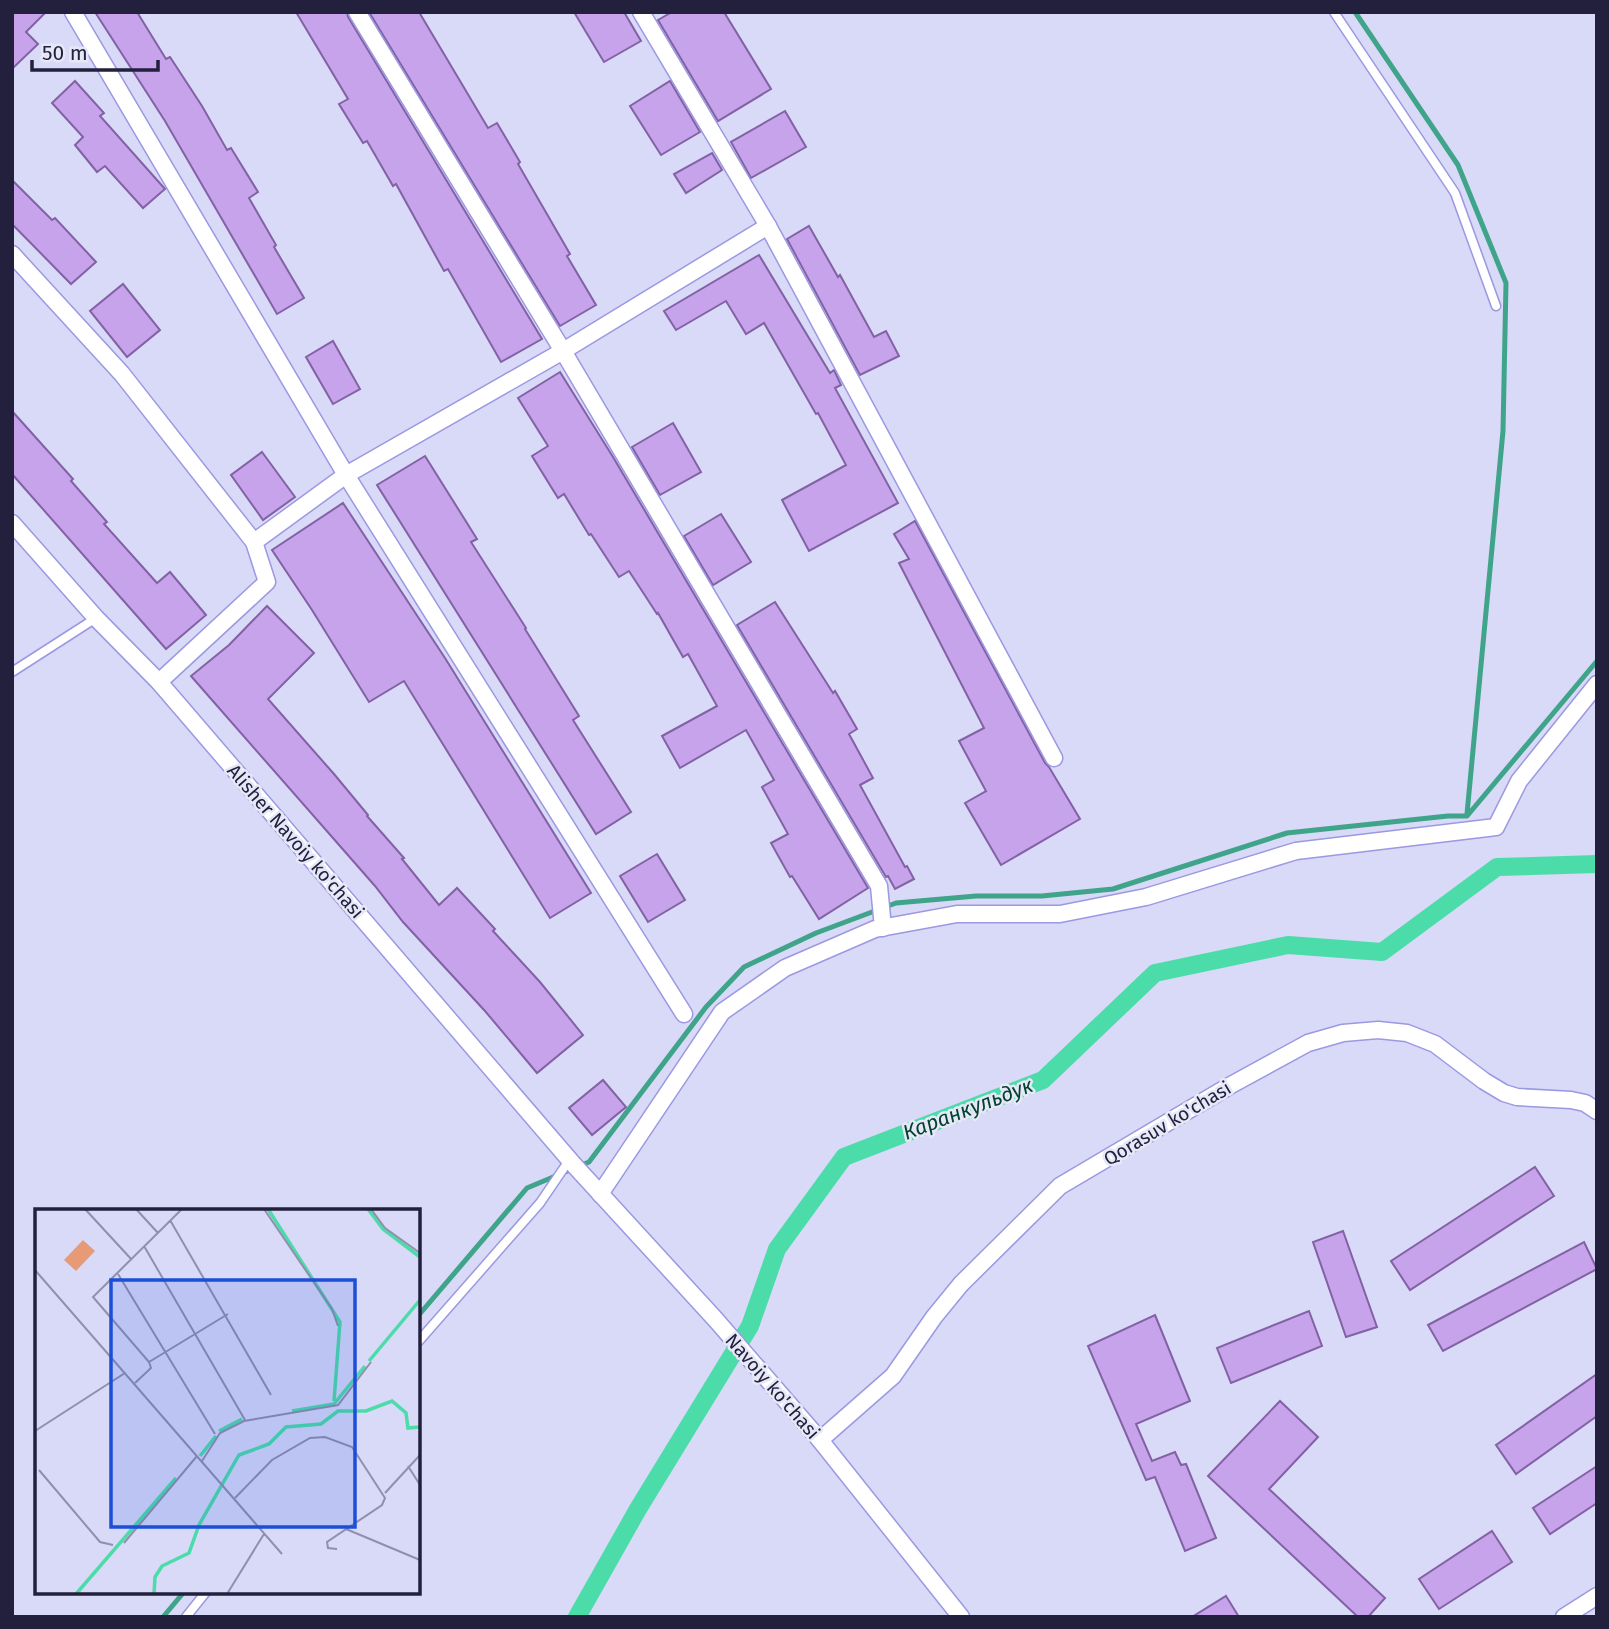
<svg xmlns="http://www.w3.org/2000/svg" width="1609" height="1629" font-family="'Fira Sans',sans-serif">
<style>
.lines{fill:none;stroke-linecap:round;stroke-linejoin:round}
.stream{stroke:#3fa489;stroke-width:5}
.canal{stroke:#4cdca9;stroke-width:18}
.building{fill:#c6a3eb;stroke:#8261a4;stroke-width:2}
.service-casing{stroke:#9c98e2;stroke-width:11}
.minor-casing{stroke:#9c98e2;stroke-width:19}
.service{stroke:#fff;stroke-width:8}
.minor{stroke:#fff;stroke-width:16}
.labels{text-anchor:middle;stroke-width:5;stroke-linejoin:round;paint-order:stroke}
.street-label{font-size:19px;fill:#22203d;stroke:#e7e8f7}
.water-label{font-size:21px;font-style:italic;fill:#02422f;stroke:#e7e8f7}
.inset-river{fill:none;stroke:#4cdca9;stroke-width:3.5}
.inset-road{fill:none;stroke:#908fad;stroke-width:2}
.view{fill:#1d4ed8;fill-opacity:0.15;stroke:#1d4ed8;stroke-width:3.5}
.inset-edge{fill:none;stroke:#22203d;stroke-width:3.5}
</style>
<rect width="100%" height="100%" fill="#d9d9f8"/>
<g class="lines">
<g class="stream">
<path d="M1355,12L1458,165L1506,283L1503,431L1467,814"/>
<path d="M418,1316L527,1188L589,1162L706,1007L744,967L816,933L896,903L976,896H1042L1113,889L1287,833L1448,816H1467L1597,661"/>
<path d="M163,1617L184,1592"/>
</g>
<path class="canal" d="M577,1617L638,1509L750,1326L777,1249L844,1157L1043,1080L1155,973L1288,945L1382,952L1497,867L1597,864"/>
</g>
<g class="building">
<path d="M12,12H46L26,32L38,44L12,69Z"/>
<path d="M95,12H137L166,59L170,57L202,106L227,150L231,148L258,192L249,198L276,245L274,247L304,298L277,314L165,121Z"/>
<path d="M296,12H347L348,17L542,339L501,362L448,269L444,271L396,184L393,186L367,141L363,143L339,104L348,99Z"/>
<path d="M369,12H419L488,128L497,123L520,162L518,164L570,254L567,256L596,305L560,326Z"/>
<path d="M574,12H624L641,41L604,62Z"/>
<path d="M672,12H724L771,89L718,121L658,20Z"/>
<path d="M75,81L104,113L100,116L165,189L143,208L105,166L97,172L75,145L83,137L52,103Z"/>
<path d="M670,81L700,132L661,155L630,106Z"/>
<path d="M785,111L806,147L751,178L731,142Z"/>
<path d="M712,153L722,170L686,193L674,174Z"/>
<path d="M12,180L52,220L55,218L96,262L71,284L12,224Z"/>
<path d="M809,226L838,277L840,275L874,337L886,331L899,356L860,375L787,239Z"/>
<path d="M759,255L830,373L834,370L841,385L835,388L898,503L809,551L782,500L846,465L818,413L816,414L764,323L746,334L726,301L676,330L664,311Z"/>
<path d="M123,284L160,330L127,357L90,311Z"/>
<path d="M333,341L360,389L333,404L306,357Z"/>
<path d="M560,372L613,457L868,888L819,919L792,876L790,877L771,843L788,834L762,787L774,780L746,730L680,768L662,736L717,706L688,654L683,657L658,613L657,614L629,571L619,577L591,534L589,535L564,494L558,498L532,456L548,446L518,398Z"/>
<path d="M12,411L73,479L71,481L107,522L104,524L157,583L170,572L206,615L166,649L12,474Z"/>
<path d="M673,423L701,472L660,495L632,447Z"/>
<path d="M262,452L295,497L263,520L231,475Z"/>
<path d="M425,456L477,539L471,542L526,628L525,629L579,716L573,720L631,812L596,834L377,485Z"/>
<path d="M343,503L445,658L591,893L550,918L404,681L369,702L312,610L272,550Z"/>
<path d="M721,514L751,562L713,585L684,536Z"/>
<path d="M915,521L1045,763L1049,767L1080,819L1001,865L965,803L986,791L959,741L984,728L899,563L909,559L894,534Z"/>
<path d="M775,602L833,693L835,691L857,729L849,734L873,778L860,785L905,867L907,866L914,879L895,889L888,876L886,877L737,625Z"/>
<path d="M267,606L314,653L268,699L334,774L368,815L367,816L404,858L402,859L439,905L457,888L495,929L493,931L540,982L583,1035L537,1073L485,1011L403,922L375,886L191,676L229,645Z"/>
<path d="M657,854L685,900L648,922L620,876Z"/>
<path d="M603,1080L626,1107L592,1135L569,1108Z"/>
<path d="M1535,1167L1554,1196L1410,1290L1391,1261Z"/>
<path d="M1343,1231L1377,1327L1346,1337L1313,1242Z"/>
<path d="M1584,1242L1597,1269L1443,1351L1428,1325Z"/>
<path d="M1309,1311L1322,1346L1231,1383L1217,1348Z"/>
<path d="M1155,1315L1190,1401L1136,1424L1152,1461L1175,1452L1181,1465L1186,1464L1216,1538L1185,1551L1155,1477L1146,1480L1088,1346Z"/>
<path d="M1597,1374V1416L1516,1474L1496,1445Z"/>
<path d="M1280,1401L1318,1437L1269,1489L1385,1598L1368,1617H1358L1208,1476Z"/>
<path d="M1597,1466V1503L1550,1534L1533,1508Z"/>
<path d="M1492,1531L1512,1562L1439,1609L1419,1579Z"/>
<path d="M1226,1596L1239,1617H1192Z"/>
</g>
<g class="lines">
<defs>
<g id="service">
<path d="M1334,12L1455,193L1496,306"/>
<path d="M12,672L96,618"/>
<path d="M418,1342L540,1203L570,1159"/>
<path d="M186,1617L206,1592"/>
</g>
<g id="minor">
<path d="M73,12L346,475L684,1014"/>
<path d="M357,12L563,351L879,886L883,928"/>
<path d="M641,12L768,226L1054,758"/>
<path d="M12,254L122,374L254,542L267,582L159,682"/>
<path d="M12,523L96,618L159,682L574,1165L716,1320L820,1440L961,1617"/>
<path d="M254,542L346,475L563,351L768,226"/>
<path d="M600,1194L722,1012L785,968L875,929L957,914H1060L1146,897L1296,851L1496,827L1519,781L1597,684"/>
<path d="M820,1440L893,1376L934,1317L961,1284L1060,1186L1231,1085L1308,1043L1343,1033L1378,1030L1407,1033L1435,1044L1484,1081L1504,1093L1517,1097L1571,1100L1585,1103L1597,1111"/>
<path d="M1564,1617L1597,1596"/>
</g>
</defs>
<use href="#service" class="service-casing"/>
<use href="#minor" class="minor-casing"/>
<use href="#service" class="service"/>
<use href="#minor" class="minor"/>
</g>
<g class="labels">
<g class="street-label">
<text transform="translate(296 841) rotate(49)" y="7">Alisher Navoiy ko'chasi</text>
<text transform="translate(1167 1123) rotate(-31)" y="7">Qorasuv ko'chasi</text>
<text transform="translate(773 1386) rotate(49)" y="7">Navoiy ko'chasi</text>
</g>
<g class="water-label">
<text transform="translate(968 1109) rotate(-21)" y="7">Каранкульдук</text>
</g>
</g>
<g transform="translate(35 1209)">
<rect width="385" height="385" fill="#d9d9f8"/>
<path d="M48,31L60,42L41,62L29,51Z" fill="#e69a76"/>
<path class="inset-river" d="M233,0L305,113L299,192M333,0L348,20L385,48M334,152L385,91M257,202L299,195L330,157M184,222L207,210M165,247L181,227M41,385L141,269M119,385L120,368L127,357L154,344L164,316L204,246L234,235L251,218L286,215L303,202H331L357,192L371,204L373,219L385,218"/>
<path class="inset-road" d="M50,0L97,51M101,0L123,24M229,0L297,100L303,117M336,0L350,19L385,44M135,11L236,186M109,37L210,211M0,61L247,345M83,65L180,225M114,153L193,105M100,174L116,159L114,153L58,88L147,0M0,222L90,164M167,252L185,224L209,212L303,196L336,153M373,257L385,276M4,261L65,333L78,336M350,284L385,246M200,289L237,251L275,229L290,228L317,238L350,289L347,296L292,333L293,339L302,340M311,320L385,351M89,334L162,247M192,385L229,325"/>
<path class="view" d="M76,71H320V318H76Z"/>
<rect width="385" height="385" class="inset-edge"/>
</g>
<rect width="1609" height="1629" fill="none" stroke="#22203d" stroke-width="28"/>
<path d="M32 60v10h126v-10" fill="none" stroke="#22203d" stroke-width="3.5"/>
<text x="42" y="60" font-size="21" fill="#22203d" stroke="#e7e8f7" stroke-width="5" paint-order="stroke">50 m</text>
</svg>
